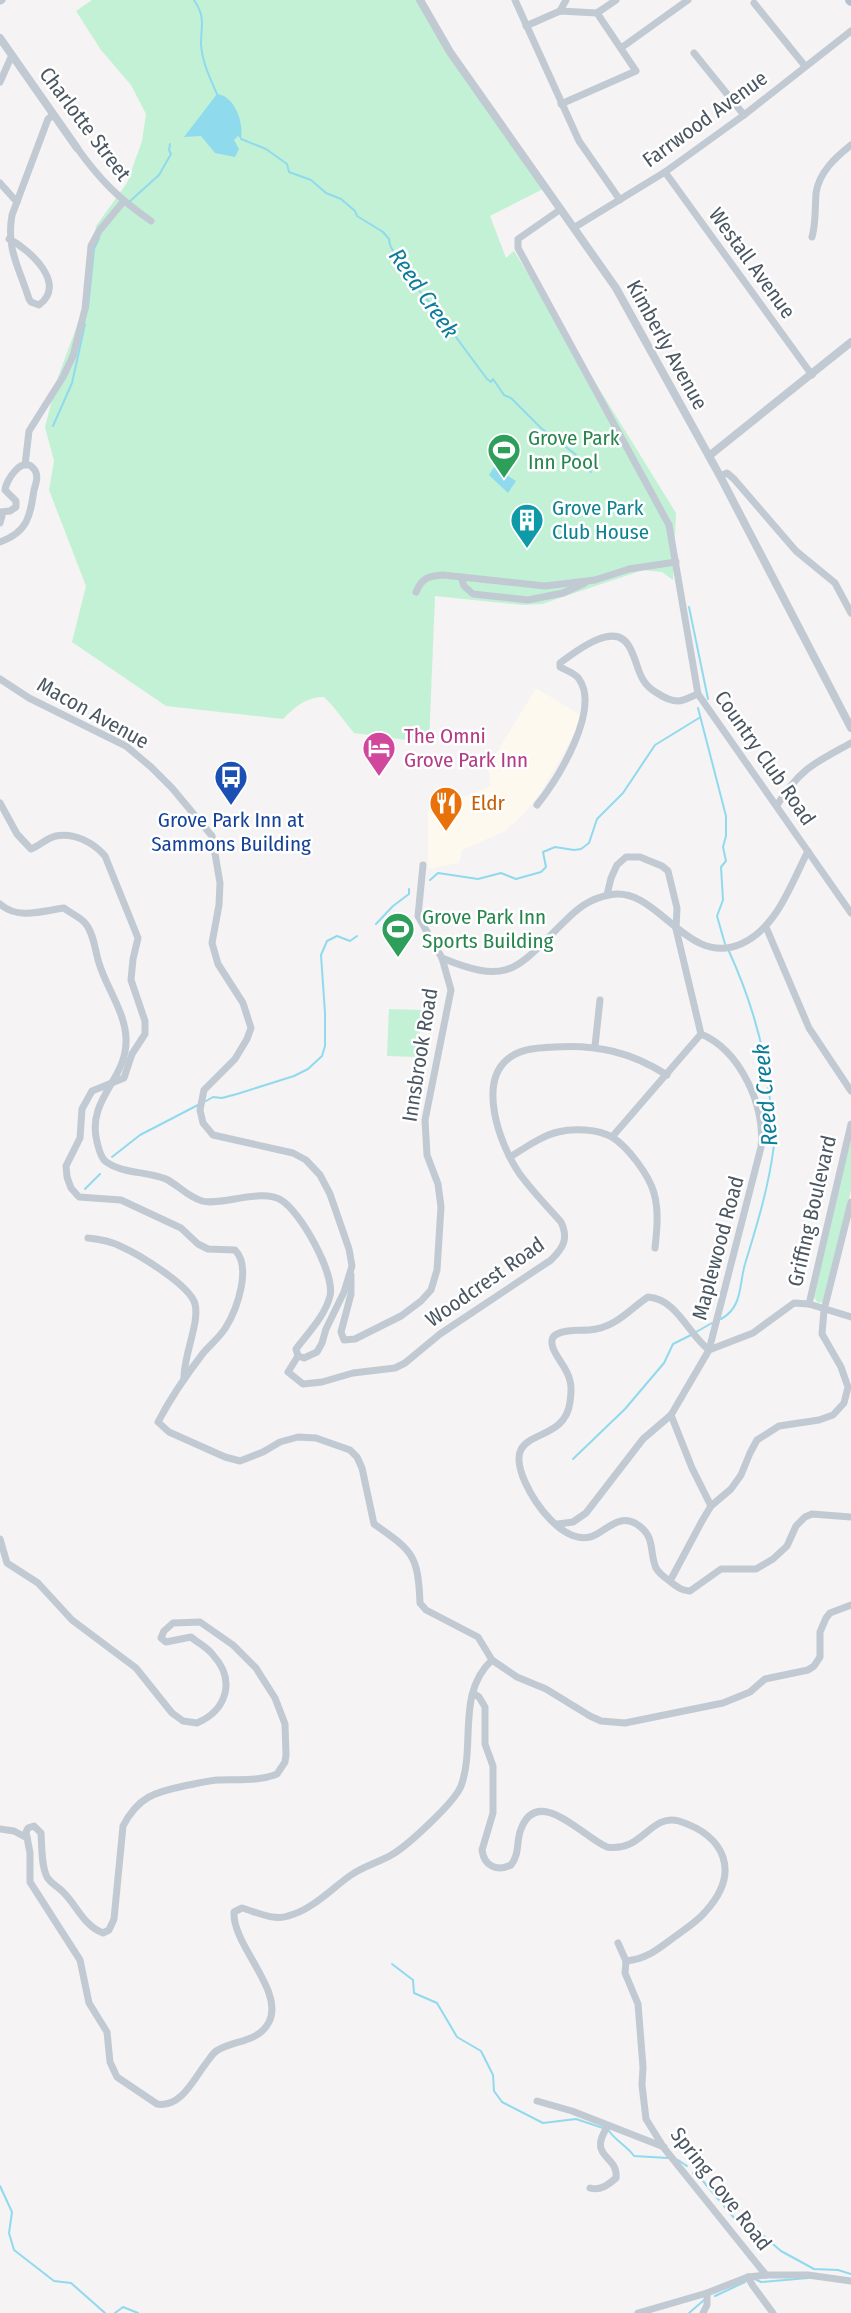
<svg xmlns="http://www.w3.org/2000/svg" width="851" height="2313" font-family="'Fira Sans Condensed',sans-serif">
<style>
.commercial{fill:#fdf9ef}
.green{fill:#c3f1d5}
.water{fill:#90daee}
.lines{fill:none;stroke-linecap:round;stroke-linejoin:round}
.stream{stroke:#90daee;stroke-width:2}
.minor{stroke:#c1cad2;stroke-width:7}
.tertiary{stroke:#c1cad2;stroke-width:8}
.primary{stroke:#b3c2d1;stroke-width:10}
.labels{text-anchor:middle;stroke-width:5;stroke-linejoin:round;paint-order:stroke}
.street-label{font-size:21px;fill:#4a5661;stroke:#fff}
.leisure-label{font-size:21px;fill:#27864d;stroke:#fff;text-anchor:start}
.culture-label{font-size:21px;fill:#0d838f;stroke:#fff;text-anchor:start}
.hotel-label{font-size:21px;fill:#b23c85;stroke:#fff;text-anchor:start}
.food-label{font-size:21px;fill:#c56008;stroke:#fff;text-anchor:start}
.transit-label{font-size:21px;fill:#164399;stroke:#fff}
.water-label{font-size:23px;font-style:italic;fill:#0c7c9b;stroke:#fff}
</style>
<rect width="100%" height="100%" fill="#f5f3f3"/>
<path class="commercial" d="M536,688L582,716L575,733L541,792L525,813L505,831L462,850L459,863L428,869V810L491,786L488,767Z"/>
<g class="green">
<path d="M92,0H417L452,61L543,189L490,216L506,258L514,251L676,513L673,580L662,572L643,570L542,604L523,605L435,596L429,743L354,733L331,704L324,697C306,697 295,707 283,719L166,706L72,642L86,586L49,490L54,461L45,427L58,377L89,293L96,226L127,183L142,141L146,114L131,85L101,50L76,11Z"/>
<path d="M389,1009L421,1010L419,1057L387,1056Z"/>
<path d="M851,1135V1190L826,1299L823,1302L818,1303L813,1296Z"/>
</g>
<g class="water">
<path d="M217,94C235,96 244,123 241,139L238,136L234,140L239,149L235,157L215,153L201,136L184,137Z"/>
<path d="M494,467L516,481L508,493L489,475Z"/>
</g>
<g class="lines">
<g class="stream">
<path d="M194,0C206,18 201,25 201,44C202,62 210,78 217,94"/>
<path d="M241,139L266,149L287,164L289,172L311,180L326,193L341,199L355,211L357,216L383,232L389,239L390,245L405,274L436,310L487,379L491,382L493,379L504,395L511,398L541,428L575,454L591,472"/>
<path d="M129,202L159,175L171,154L169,150L170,144"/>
<path d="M88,308L94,249L99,238"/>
<path d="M53,426L72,383L85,324"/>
<path d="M689,607L708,699"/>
<path d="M698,708L726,816V836L723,847L726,861L721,867L723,900L717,916L725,944"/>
<path d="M430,880L438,873L478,879L501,873L516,879L541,872L546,867L543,852L555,847L574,850L581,849L589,843L597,819L623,793L655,745L699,718"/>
<path d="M376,924L393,906L409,894V889"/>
<path d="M206,1101L213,1097L222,1098L237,1094L294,1076L308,1069L322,1056L325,1046V1013L321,955L327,941L337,936L350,941L357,936"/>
<path d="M112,1157L140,1135L198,1105"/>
<path d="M85,1189L100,1174"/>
<path d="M721,1319C743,1307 739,1284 745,1264C757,1225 769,1186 774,1145C775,1127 771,1109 769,1092C764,1041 749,995 728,949"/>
<path d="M696,1332L712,1323"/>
<path d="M573,1459L625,1409L664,1363L673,1344L691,1335"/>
<path d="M392,1964L413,1980L414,1993L437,2003L457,2037L481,2051L493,2075L494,2091L502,2102L543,2123L576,2119L603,2128"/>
<path d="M609,2131C616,2141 627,2146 634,2156L668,2158"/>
<path d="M678,2160L687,2166"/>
<path d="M693,2173L703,2181L735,2219L745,2228L759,2232L781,2251L814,2269L838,2270L851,2274"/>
<path d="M0,2186L12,2212L9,2233L14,2250L54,2281L71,2283L105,2313"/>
<path d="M755,2279L761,2282L808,2278"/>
<path d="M715,2296L745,2282"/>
<path d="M115,2313L123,2307L138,2313"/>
<path d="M689,2313L704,2300"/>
</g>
<g class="minor">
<path d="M515,0L579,141L620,200"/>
<path d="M0,1L2,0"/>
<path d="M754,3L805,66"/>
<path d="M560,11L566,0"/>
<path d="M597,13L616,0"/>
<path d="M526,26L560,11L597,13L636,71L561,104"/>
<path d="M621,48L688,0"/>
<path d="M694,53L744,115"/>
<path d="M0,82L12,55"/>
<path d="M77,148C101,181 118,198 151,221"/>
<path d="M665,172L812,375"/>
<path d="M0,183L17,202"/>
<path d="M561,209L518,239V248L669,525L698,694L851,913"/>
<path d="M575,227L665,172L744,115L851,31"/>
<path d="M812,237C816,223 815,208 816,193C819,172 836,157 851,145"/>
<path d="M9,239C29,249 68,284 39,305L31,302L29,299C19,267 6,249 12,215L48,119L53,115"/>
<path d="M25,465L29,431L63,377L73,356L85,309L91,246L99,231L123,202"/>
<path d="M720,476L727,473L734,479L796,551L835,583L851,613"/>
<path d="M0,512L10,511L16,507V501L5,490C6,480 23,454 34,469C39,475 36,483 34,490C30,516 28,532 0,542"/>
<path d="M0,523L2,516L1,513"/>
<path d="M461,577L464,586L473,594L528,600L563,593L585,583"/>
<path d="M416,592C422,578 428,576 443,575L545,586L595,580L629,569L676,562"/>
<path d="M0,679L29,698L126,746L151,767L172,788L212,836L220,883L219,905L212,943L218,964L243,1003L251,1028L247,1039L235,1059L204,1090L200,1110L203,1123L213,1135L293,1153L306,1160L320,1175L330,1194L349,1249L352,1266L344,1292L326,1329L322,1343L317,1352L304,1358L298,1356"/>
<path d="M0,803L17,834L31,849C40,846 46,838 56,836C74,832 94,843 105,856L138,938L133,959L131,980L145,1021V1034L132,1054L124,1078L92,1091L82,1109L80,1138L66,1166L67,1177L71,1188L79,1197L121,1200L181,1228L198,1244L208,1249L235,1250C252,1267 237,1309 226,1327C220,1337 211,1344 204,1352C187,1374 171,1397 158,1422L169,1432L225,1457L240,1461L263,1452L280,1442L298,1437L316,1438L350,1450L357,1457L362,1468L374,1524C413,1551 418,1555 420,1603L426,1610L478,1637L492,1660L517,1677L546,1689L590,1716L601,1721L625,1723L723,1703L750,1692L765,1679L808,1670L814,1666L820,1657V1632L826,1618L830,1613L851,1605"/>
<path d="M537,805C557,780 601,710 579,679C575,673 567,671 560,667V663C576,651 616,619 630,648C640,667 637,681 657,693C663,697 671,701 678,701C684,701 692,696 698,694"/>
<path d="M777,805C801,768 813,764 851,743"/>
<path d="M607,895L611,878L617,865L626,857H640L662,866L668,871L677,908L676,929L701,1034C740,1050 766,1107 761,1147L709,1350C688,1334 677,1299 648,1297C631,1308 618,1325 596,1329C584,1332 569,1328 557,1334C551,1337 551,1342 553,1348C557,1359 568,1369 570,1381C572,1387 571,1395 570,1402C564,1449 499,1423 525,1482C535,1504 562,1543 590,1537C604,1534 618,1511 638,1525C656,1537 649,1553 656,1568C660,1575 666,1578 672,1583C679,1588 681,1590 690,1591L721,1569H756L773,1559L787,1546L796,1526L805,1517L812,1514L851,1517"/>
<path d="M0,904C18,920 43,911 64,908C70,913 80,917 85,923C94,933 95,951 99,963C106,987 125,1012 126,1038C128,1080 86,1098 97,1142C99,1149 100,1156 105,1161C122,1174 147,1171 166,1179C178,1185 188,1197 202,1201C221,1206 262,1188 281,1200C300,1211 335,1273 330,1296C325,1316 308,1333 296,1349L298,1356"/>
<path d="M766,927L809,1028L851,1091"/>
<path d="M442,958C510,986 516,969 564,922C578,908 589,899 609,895C658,884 685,968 741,944C777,928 791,884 808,851"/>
<path d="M595,1046L600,1000"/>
<path d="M612,1137L701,1034"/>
<path d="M510,1157C525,1148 541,1136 558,1132C573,1128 598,1129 612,1137C628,1147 649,1175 654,1193C659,1211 657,1230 655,1248"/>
<path d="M88,1238C98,1239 110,1241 120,1246C138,1254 190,1285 195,1304C200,1322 183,1357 184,1379"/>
<path d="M351,1275V1294L341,1332L344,1340L355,1339L401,1316L421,1301L431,1290L437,1270L441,1207L438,1184L427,1155L425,1120L451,990L442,958L418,916L423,865"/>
<path d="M809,1304L851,1124"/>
<path d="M298,1356L288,1372L303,1384L322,1382L353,1373L395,1368L405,1363L440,1334L551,1260C563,1248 569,1239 561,1222C547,1206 532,1191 519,1173C500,1145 475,1079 512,1056C525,1048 540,1048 554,1047C596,1044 631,1052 667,1075"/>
<path d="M671,1415L692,1468L711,1506"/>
<path d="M558,1524L573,1522L586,1513L643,1439L671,1415L709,1350L753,1333L794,1303L809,1304L851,1317"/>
<path d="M0,1539L7,1563L38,1583L72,1620L136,1668L172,1713L183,1721L197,1723C227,1710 236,1680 213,1655C208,1648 198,1643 191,1637L166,1642L161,1638L164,1631L173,1623L200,1622L233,1645L256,1668L275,1698L285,1724L286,1755L285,1762L277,1774C258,1782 237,1779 217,1780C206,1781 195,1784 184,1786C155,1792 138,1797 123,1826L114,1919L109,1930L103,1933C84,1926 77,1906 64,1893C59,1887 51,1884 47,1877C41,1865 42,1846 41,1833L34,1826L28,1828L26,1832L30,1853V1882L80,1960L89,2003L107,2032L110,2062L117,2077L157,2104C180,2108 193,2081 204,2066C209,2060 212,2053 218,2050C235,2040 259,2042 269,2022C285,1991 232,1945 234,1912L242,1908C256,1912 274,1921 288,1916C312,1910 331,1889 351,1875C364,1866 380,1862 393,1854C408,1845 455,1802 461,1786C476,1746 456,1693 492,1660"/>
<path d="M670,1581L702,1521L711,1506L731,1489L741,1475L750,1453L757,1440L779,1426L819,1420L833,1415L844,1403L848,1387L841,1367L822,1334L824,1310L851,1202"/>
<path d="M473,1693L479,1697L485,1707V1744L493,1766V1813L482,1850C484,1866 497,1872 511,1865C520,1854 516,1841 521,1829C538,1784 584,1838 607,1847C642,1853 650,1813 679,1821C725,1836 741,1872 706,1911C697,1922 685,1929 673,1938C657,1950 646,1959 626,1961L618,1943"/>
<path d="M0,1829L14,1831L27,1838"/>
<path d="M626,1961L625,1973L638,2004L643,2067L642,2085L646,2119L664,2148L766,2275"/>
<path d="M537,2101L572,2111L664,2147"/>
<path d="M590,2188C600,2191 608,2185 616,2178C619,2155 586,2158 608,2126"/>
<path d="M748,2277L753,2286L773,2313"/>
<path d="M638,2313L707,2293L748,2277L766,2275H808L851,2281"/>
<path d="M703,2313L707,2305V2293"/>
</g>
<g class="tertiary">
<path d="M420,0L450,52L616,288L720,476L851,728"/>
<path d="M0,38L77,148"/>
<path d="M709,456L851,342"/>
</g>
<path class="primary" d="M850,0L851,1"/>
</g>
<defs>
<symbol id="stadium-pin" viewBox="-11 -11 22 30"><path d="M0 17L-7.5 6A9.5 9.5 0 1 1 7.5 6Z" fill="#2e9e5b" stroke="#fff"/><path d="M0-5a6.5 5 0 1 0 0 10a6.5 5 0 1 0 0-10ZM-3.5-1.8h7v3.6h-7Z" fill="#fff"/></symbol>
<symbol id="building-pin" viewBox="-11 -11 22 30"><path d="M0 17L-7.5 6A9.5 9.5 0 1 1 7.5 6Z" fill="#0f9aa8" stroke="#fff"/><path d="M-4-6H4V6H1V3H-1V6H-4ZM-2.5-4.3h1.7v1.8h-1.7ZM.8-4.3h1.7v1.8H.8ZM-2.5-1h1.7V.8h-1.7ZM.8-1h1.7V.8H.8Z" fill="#fff"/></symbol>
<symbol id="hotel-pin" viewBox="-11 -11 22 30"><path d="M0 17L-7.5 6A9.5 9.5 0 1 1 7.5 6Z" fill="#d1479c" stroke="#fff"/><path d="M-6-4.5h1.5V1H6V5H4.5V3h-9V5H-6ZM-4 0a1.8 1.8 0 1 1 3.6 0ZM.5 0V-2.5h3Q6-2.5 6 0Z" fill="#fff"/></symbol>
<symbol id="bus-pin" viewBox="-11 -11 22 30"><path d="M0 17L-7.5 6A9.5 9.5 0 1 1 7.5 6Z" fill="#1a4fb4" stroke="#fff"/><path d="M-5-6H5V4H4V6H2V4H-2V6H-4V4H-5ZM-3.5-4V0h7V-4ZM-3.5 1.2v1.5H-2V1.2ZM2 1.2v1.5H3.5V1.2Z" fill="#fff"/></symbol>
<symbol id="restaurant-pin" viewBox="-11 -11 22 30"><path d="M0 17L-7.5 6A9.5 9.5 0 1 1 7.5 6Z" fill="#e8710a" stroke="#fff"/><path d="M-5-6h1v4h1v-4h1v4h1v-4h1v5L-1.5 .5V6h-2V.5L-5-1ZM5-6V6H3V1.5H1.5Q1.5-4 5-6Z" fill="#fff"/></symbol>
</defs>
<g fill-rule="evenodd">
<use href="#stadium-pin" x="485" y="431" width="38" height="52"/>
<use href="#building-pin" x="508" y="501" width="38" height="52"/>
<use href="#hotel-pin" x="360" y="729" width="38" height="52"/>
<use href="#bus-pin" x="212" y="758" width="38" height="52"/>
<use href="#restaurant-pin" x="427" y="784" width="38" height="52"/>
<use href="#stadium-pin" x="379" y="910" width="38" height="52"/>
</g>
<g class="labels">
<g class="street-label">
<text transform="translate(705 119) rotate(-36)" y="7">Farrwood Avenue</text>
<text transform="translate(85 124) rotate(53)" y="7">Charlotte Street</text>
<text transform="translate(752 263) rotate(54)" y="7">Westall Avenue</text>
<text transform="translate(667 345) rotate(61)" y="7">Kimberly Avenue</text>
<text transform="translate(93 713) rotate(29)" y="7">Macon Avenue</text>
<text transform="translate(765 758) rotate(55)" y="7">Country Club Road</text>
<text transform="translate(420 1055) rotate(-81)" y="7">Innsbrook Road</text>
<text transform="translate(812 1211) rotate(-77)" y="7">Griffing Boulevard</text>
<text transform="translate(718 1248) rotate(-75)" y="7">Maplewood Road</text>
<text transform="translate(485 1282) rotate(-35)" y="7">Woodcrest Road</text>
<text transform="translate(721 2189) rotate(52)" y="7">Spring Cove Road</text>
</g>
<g class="leisure-label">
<text x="528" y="445">Grove Park<tspan x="528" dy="24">Inn Pool</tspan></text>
<text x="422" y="924">Grove Park Inn<tspan x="422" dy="24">Sports Building</tspan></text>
</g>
<g class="culture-label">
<text x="552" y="515">Grove Park<tspan x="552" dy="24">Club House</tspan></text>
</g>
<g class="hotel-label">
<text x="404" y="743">The Omni<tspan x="404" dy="24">Grove Park Inn</tspan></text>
</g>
<g class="food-label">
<text x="471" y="810">Eldr</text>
</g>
<g class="transit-label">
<text x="231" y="827">Grove Park Inn at<tspan x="231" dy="24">Sammons Building</tspan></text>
</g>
<g class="water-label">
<text transform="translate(424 293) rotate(55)" y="8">Reed Creek</text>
<text transform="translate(765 1095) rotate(-95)" y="8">Reed Creek</text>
</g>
</g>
</svg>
